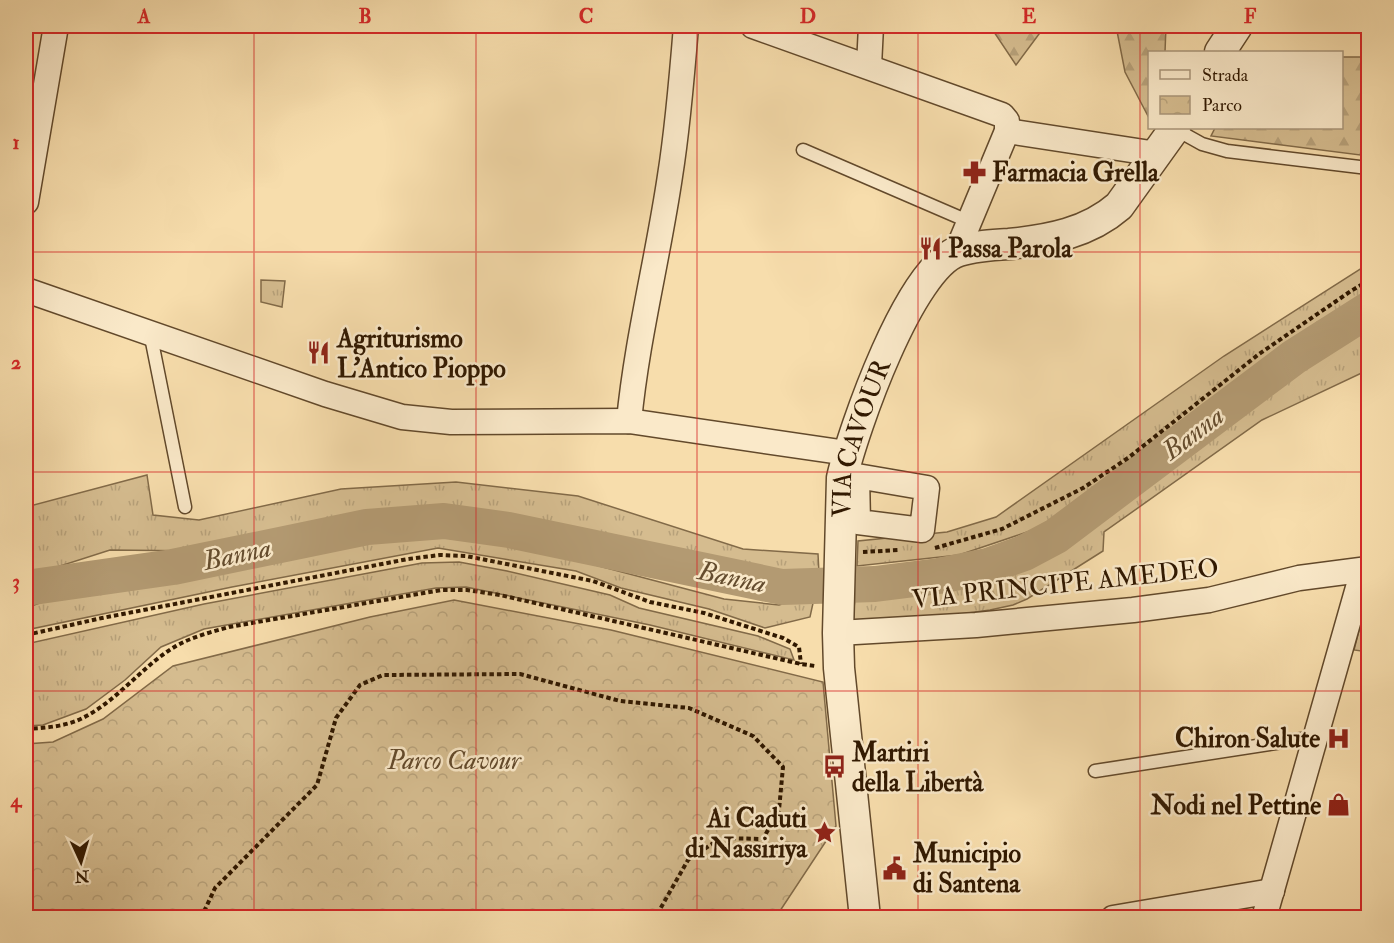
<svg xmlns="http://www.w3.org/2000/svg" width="1394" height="943" font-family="'IM FELL Double Pica',serif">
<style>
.grass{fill:url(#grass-tufts);stroke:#826a48;stroke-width:1.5}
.forest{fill:url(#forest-firs);stroke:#826a48;stroke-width:1.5}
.park{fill:url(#park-crowns);stroke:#826a48;stroke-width:1.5}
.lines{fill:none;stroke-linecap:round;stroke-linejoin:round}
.river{stroke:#b39a72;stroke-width:36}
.service-casing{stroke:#62492b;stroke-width:15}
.minor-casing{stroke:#62492b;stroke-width:27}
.tertiary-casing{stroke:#62492b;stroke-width:33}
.path{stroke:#301800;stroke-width:4;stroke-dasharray:4.5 3;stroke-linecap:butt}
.service{stroke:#fae9c9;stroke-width:12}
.minor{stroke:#fae9c9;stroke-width:24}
.tertiary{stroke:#fae9c9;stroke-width:30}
.grid{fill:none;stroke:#d62828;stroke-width:1.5;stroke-opacity:0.55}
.labels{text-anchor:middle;stroke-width:5;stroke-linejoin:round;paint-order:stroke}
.poi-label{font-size:26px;font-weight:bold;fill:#301800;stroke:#fae9c9;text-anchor:start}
.street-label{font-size:26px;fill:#301800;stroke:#fae9c9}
.park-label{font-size:26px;font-style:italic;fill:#62492b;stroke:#fae9c9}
.water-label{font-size:27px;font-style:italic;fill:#644c2e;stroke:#fae9c9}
.neatline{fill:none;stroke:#d62828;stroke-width:2}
.grid-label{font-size:20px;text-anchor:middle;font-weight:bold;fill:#d62828}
</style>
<defs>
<pattern id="grass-tufts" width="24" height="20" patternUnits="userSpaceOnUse" patternTransform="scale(1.5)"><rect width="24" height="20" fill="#d5bc8f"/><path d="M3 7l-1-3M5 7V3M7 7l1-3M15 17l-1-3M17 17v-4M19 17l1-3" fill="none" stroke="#b7a17a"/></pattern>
<pattern id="forest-firs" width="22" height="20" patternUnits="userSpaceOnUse" patternTransform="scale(1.5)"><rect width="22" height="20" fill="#d5bc8f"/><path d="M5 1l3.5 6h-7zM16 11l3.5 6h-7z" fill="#b7a17a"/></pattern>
<pattern id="park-crowns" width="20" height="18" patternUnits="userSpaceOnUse" patternTransform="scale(1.5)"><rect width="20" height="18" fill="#d5bc8f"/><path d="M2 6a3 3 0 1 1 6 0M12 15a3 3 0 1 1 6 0" fill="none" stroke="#b7a17a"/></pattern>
</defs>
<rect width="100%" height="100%" fill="#f7ddac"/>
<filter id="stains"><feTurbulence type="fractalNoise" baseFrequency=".00333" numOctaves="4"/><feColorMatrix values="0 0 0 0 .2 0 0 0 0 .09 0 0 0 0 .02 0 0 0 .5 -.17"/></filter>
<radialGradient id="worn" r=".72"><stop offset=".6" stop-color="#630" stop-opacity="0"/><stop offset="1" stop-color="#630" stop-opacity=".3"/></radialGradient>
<g class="grass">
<path d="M1368,264V296L1267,368L1125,473L1039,528L959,555L857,566L858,541L947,532L996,517L1224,356Z"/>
<path d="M261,280L285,281L282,307L261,302Z"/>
<path d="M1368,323V370L1262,420L1104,532L1103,551L1027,599L1013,605L990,610L859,628L853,621L855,597L1013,574L1034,563L1092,514L1267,388Z"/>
<path d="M147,475L153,515L199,520L341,489L456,482L578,496L743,549L818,554L819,573L772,578L679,561L508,516L377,513L203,551L110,550L26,577V507Z"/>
<path d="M413,534L531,548L724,599L779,605L815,594L810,617L765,628L709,609L621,588L576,571L438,548L232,587L26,630V608L64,594Z"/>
<path d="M459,562L507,571L610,595L639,608L758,636L790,649L794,660L650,625L466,587L436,588L204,629L161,647L125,680L86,709L43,725L26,726V644L204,604L422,563Z"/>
</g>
<g class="forest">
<path d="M990,26H1045L1016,65Z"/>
<path d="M1116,26H1166L1165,52H1150L1149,118L1125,72Z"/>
<path d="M1342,57H1368V156L1211,136L1215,128H1342Z"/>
</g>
<g class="park">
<path d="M1368,597V652L1354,650L1367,599Z"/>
<path d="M454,600L611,630L823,682L836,826L776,917H26V744L53,742L103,719L173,666L370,617Z"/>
</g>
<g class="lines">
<path class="river" d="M26,588L173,567L367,527L444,521L509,530L782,587L875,584L939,576L988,566L1024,553L1056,536L1294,357L1368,310"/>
<defs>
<g id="service">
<path d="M1175,129L1202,144L1227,151L1368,168"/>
<path d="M803,150L970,222"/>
<path d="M150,332L185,507"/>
<path d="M1095,771L1315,737"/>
</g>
<g id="minor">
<path d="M753,26L1002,115L1007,121V131L957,251"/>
<path d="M869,66L871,26"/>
<path d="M1007,131L1157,154"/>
<path d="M26,202L56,26"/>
<path d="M26,290L325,394L402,417L451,422L629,421L847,453"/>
<path d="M629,421C637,338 658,258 670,176C678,126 682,76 686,26"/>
<path d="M857,476L927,488L922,530L858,522Z"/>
<path d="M838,633L976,625L1133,610L1209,600L1299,578L1368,569"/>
<path d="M1113,918L1272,891"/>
<path d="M1264,918L1363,570"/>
</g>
<g id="tertiary">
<path d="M1220,52L1237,26"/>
<path id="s1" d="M865,918L839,668L838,633L842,478C853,430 910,266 959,251C975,246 992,245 1009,244C1049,240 1088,233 1119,206L1175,128"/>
</g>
</defs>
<use href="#service" class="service-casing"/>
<use href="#minor" class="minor-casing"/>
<use href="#tertiary" class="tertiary-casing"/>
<g class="path">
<path d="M935,548L1002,529L1083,488L1128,458L1259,354L1351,291L1368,281"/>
<path d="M863,552L898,550"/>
<path d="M26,635L102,618L408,559L440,555L466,556L593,581L650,602L704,613L783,638L799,647L801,664"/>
<path d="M26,729C42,728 60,727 76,721C115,705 140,667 176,646C192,637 211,632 229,627L441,590H467L500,595L801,664L815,666"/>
<path d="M201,918L215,888L317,785L336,718L360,685L383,675L520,674L620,701L689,708L753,736L783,767L779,810L763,839L721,838L688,860L655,918"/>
</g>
<use href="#service" class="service"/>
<use href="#minor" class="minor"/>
<use href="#tertiary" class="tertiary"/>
</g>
<path class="grid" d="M254,26V918M476,26V918M697,26V918M918,26V918M1140,26V918M26,252H1368M26,472H1368M26,691H1368"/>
<defs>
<symbol id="pharmacy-bare" viewBox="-9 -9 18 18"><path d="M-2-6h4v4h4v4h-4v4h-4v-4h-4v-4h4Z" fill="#8f2418" stroke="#fae9c9" stroke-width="2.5" paint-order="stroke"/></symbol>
<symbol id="restaurant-bare" viewBox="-9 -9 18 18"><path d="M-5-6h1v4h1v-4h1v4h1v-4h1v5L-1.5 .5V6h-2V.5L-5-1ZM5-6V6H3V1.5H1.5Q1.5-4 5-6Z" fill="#8f2418" stroke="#fae9c9" stroke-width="2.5" paint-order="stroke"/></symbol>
<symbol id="hospital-bare" viewBox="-9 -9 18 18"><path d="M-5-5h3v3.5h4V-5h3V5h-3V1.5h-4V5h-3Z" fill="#8f2418" stroke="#fae9c9" stroke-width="2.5" paint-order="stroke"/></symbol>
<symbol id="bus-bare" viewBox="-9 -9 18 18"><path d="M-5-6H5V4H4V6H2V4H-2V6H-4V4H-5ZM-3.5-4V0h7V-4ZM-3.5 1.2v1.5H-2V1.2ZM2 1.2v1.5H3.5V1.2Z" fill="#8f2418" stroke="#fae9c9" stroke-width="2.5" paint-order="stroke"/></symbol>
<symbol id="shop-bare" viewBox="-9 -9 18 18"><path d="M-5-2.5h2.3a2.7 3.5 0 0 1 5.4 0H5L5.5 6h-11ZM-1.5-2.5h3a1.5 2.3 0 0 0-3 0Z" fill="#8f2418" stroke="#fae9c9" stroke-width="2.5" paint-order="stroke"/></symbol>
<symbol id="sight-bare" viewBox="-9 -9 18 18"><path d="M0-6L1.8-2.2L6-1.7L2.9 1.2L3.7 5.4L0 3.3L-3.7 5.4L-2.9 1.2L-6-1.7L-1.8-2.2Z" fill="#8f2418" stroke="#fae9c9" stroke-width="2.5" paint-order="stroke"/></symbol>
<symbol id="civic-bare" viewBox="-9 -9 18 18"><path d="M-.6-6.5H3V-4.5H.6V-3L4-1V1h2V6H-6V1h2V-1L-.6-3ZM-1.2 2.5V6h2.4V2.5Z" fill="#8f2418" stroke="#fae9c9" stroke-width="2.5" paint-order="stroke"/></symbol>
</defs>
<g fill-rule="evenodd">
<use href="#pharmacy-bare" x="958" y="156" width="33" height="33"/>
<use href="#restaurant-bare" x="914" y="232" width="33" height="33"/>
<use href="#restaurant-bare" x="302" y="336" width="33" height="33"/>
<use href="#hospital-bare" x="1322" y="722" width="33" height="33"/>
<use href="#bus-bare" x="818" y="750" width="33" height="33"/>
<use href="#shop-bare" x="1322" y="788" width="33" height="33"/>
<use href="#sight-bare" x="808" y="816" width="33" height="33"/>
<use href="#civic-bare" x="878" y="852" width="33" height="33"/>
</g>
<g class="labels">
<g class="poi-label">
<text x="992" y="181">Farmacia Grella</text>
<text x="948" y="257">Passa Parola</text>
<text x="337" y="347">Agriturismo<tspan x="337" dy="30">L'Antico Pioppo</tspan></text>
<text x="1320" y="747" text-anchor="end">Chiron Salute</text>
<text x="852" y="761">Martiri<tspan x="852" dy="30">della Libertà</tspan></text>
<text x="1321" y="814" text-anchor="end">Nodi nel Pettine</text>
<text x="807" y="827" text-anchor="end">Ai Caduti<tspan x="807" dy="30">di Nassiriya</tspan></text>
<text x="913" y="862">Municipio<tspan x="913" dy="30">di Santena</tspan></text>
</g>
<g class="street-label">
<text dy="9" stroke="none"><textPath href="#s1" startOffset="484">VIA CAVOUR</textPath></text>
<text transform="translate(1065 583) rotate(-6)" y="9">VIA PRINCIPE AMEDEO</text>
</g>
<g class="park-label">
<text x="454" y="769">Parco Cavour</text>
</g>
<g class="water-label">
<text transform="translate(1193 433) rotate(-37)" y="9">Banna</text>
<text transform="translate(237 554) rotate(-12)" y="9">Banna</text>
<text transform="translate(732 577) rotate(12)" y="9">Banna</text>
</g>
</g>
<rect width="1394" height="943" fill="none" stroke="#f7ddac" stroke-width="66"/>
<rect x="1148" y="51" width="195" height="78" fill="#fae9c9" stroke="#a99579" stroke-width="1.5"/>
<rect x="1160" y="70" width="30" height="9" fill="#fae9c9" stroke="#a99579" stroke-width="1.5"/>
<text x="1202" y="81" font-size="18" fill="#301800">Strada</text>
<rect x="1160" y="96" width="30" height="18" fill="url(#park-crowns)" stroke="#a99579" stroke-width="1.5"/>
<text x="1202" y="111" font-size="18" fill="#301800">Parco</text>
<g transform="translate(81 862) rotate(176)" stroke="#fae9c9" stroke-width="4.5" paint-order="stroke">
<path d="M0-4.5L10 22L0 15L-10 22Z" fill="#301800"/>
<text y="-9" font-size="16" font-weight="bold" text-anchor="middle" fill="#301800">N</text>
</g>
<rect x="33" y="33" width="1328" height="877" class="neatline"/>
<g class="grid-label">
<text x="144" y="23">A</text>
<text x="365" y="23">B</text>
<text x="586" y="23">C</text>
<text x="808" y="23">D</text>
<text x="1029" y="23">E</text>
<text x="1250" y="23">F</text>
<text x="16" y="149">1</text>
<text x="16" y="369">2</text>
<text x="16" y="588">3</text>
<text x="16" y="807">4</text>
</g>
<rect width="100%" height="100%" filter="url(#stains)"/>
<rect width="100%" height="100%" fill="url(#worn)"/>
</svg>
